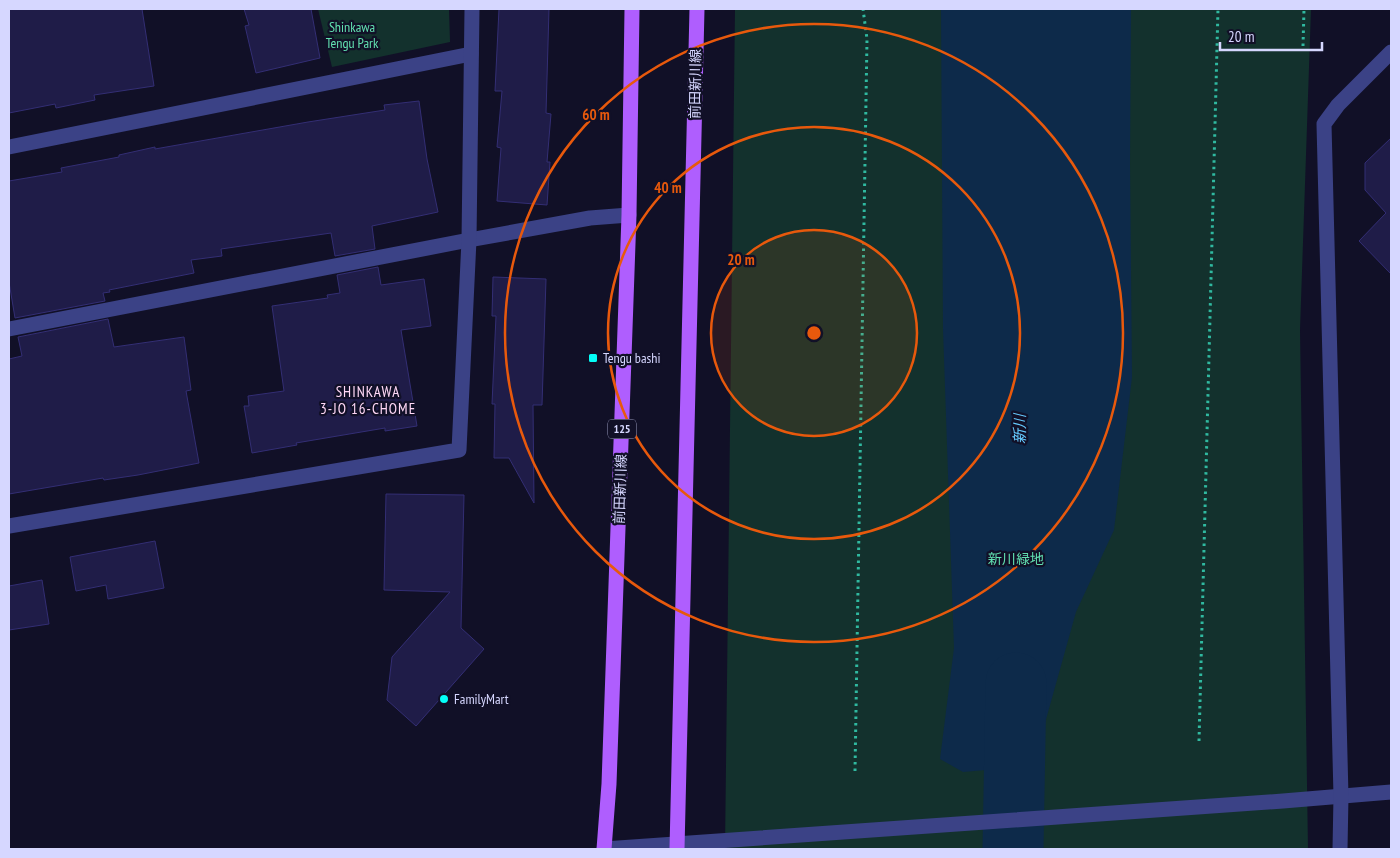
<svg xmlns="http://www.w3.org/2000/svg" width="1400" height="858" font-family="'PT Sans Narrow','Noto Sans JP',sans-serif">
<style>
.green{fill:#13312d}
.water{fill:#0d2a4a}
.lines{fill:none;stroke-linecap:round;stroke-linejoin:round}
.river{stroke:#0d2a4a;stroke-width:61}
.building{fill:#1f1c48;stroke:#332e74}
.path{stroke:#30b9a0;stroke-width:3;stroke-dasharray:2.5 4;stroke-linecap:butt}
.minor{stroke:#3b4286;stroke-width:15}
.major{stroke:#af5efe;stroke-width:15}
.ring{fill:none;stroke:#e8590c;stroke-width:2.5}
.poi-dot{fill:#04fef8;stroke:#111027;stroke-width:2}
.labels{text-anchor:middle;stroke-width:4.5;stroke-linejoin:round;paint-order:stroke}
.shield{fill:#111027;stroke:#9b9bbe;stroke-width:1}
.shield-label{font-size:12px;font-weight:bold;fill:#d6d7ff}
.park-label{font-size:14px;fill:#62e0b1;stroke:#111027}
.street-label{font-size:14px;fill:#d6d7ff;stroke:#111027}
.poi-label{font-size:14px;fill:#d6d7ff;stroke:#111027;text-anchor:start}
.neighbourhood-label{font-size:15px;letter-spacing:1px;fill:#ffd8f6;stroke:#111027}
.water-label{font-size:15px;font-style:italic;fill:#65cafe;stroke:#111027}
.centre{fill:#e8590c;stroke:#111027;stroke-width:2.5}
.ring-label{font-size:15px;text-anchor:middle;font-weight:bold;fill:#e8590c;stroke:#111027;stroke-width:4.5;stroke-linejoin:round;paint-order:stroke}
</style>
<rect width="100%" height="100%" fill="#111027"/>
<g class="green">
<path d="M318,9H449L450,42L332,67Z"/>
<path d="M735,9H1311L1300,330L1308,849H725Z"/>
</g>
<path class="water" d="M941,9H1131L1130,164L1132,377L1114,530L1076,612L1033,766L963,772L940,759L954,648L943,329Z"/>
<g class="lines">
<path class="river" d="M1013,849L1016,683"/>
</g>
<g class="building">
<path d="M9,9H142L154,86L94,95L95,100L56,108L55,104L9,113Z"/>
<path d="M244,9H311L320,58L256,73L245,26L249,25Z"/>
<path d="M499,9H549L546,113L551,114L547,162H550L547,205L497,201L501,148L497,147L502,91H495Z"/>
<path d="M419,101L427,159L438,212L372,226L375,249L335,256L331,233L221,249L222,256L191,260L194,273L109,290L110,292L103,293L105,301L15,318L9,282V181L62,172L61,168L119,157V155L155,147V149L308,122L385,110L384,105Z"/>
<path d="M1391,138V274L1359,241L1386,213L1365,190V163Z"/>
<path d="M378,267L381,285L424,279L431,326L401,330L417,426L385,431V428L296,443L297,445L252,453L244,406H249L248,396L284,391L272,306L328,298L327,295L340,293L337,275Z"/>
<path d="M493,277L546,279L542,405H533L534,503L509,458H494L495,404H492L496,316H492Z"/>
<path d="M108,319L114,347L184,337L191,390L186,391L199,463L138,475L104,480L103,478L9,494V359L22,356L18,337Z"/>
<path d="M386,494L464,495L461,628L484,649L416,726L387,700L392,657L450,592L384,590Z"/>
<path d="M155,541L164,588L108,599L106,585L76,591L70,557Z"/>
<path d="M42,580L49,624L9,630V586Z"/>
</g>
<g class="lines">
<g class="path">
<path d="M1303,46L1304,9"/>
<path d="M1199,741L1218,9"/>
<path d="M855,771L867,39L863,9"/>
</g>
<g class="minor">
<path d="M9,147L471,54"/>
<path d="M9,329L469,240L590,218L629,215"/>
<path d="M9,526L459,450L469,240L472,9"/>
<path d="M604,849L1283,801L1391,792"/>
<path d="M1340,849L1341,796L1324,124L1338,105L1391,52"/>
</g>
<g class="major">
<path d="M604,849L609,784L629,215L632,9"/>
<path d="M677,849L697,9"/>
</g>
</g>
<circle cx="814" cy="333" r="103" fill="#e8590c" fill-opacity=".12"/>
<g class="ring">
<circle cx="814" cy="333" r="103"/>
<circle cx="814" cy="333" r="206"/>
<circle cx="814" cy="333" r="309"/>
</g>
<g class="poi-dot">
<rect x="588" y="353" width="10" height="10" rx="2.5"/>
<circle cx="444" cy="699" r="5"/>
</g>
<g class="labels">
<rect class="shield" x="608" y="419.5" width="28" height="19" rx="4"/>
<g class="shield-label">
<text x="622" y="433">125</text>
</g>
<g class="park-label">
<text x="352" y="32">Shinkawa<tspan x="352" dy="16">Tengu Park</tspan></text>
<text x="1016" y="564">新川緑地</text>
</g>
<g class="street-label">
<text transform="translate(695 84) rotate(-89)" y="5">前田新川線</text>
<text transform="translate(620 489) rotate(-88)" y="5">前田新川線</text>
</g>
<g class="poi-label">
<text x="603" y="363">Tengu bashi</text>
<text x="454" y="704">FamilyMart</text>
</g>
<g class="neighbourhood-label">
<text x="368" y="397">SHINKAWA<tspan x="368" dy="17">3-JO 16-CHOME</tspan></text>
</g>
<g class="water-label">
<text transform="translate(1020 429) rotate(-90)" y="5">新川</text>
</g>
</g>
<circle cx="814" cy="333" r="8" class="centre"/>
<g class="ring-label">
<text x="596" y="120">60 m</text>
<text x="668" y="193">40 m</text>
<text x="741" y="265">20 m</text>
</g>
<rect width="1400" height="858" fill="none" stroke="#d6d7ff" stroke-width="20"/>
<path d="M1220 42v8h102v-8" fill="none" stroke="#d6d7ff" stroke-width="2.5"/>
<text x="1228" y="42" font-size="15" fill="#d6d7ff" stroke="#111027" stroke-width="4" paint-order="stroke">20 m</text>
</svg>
